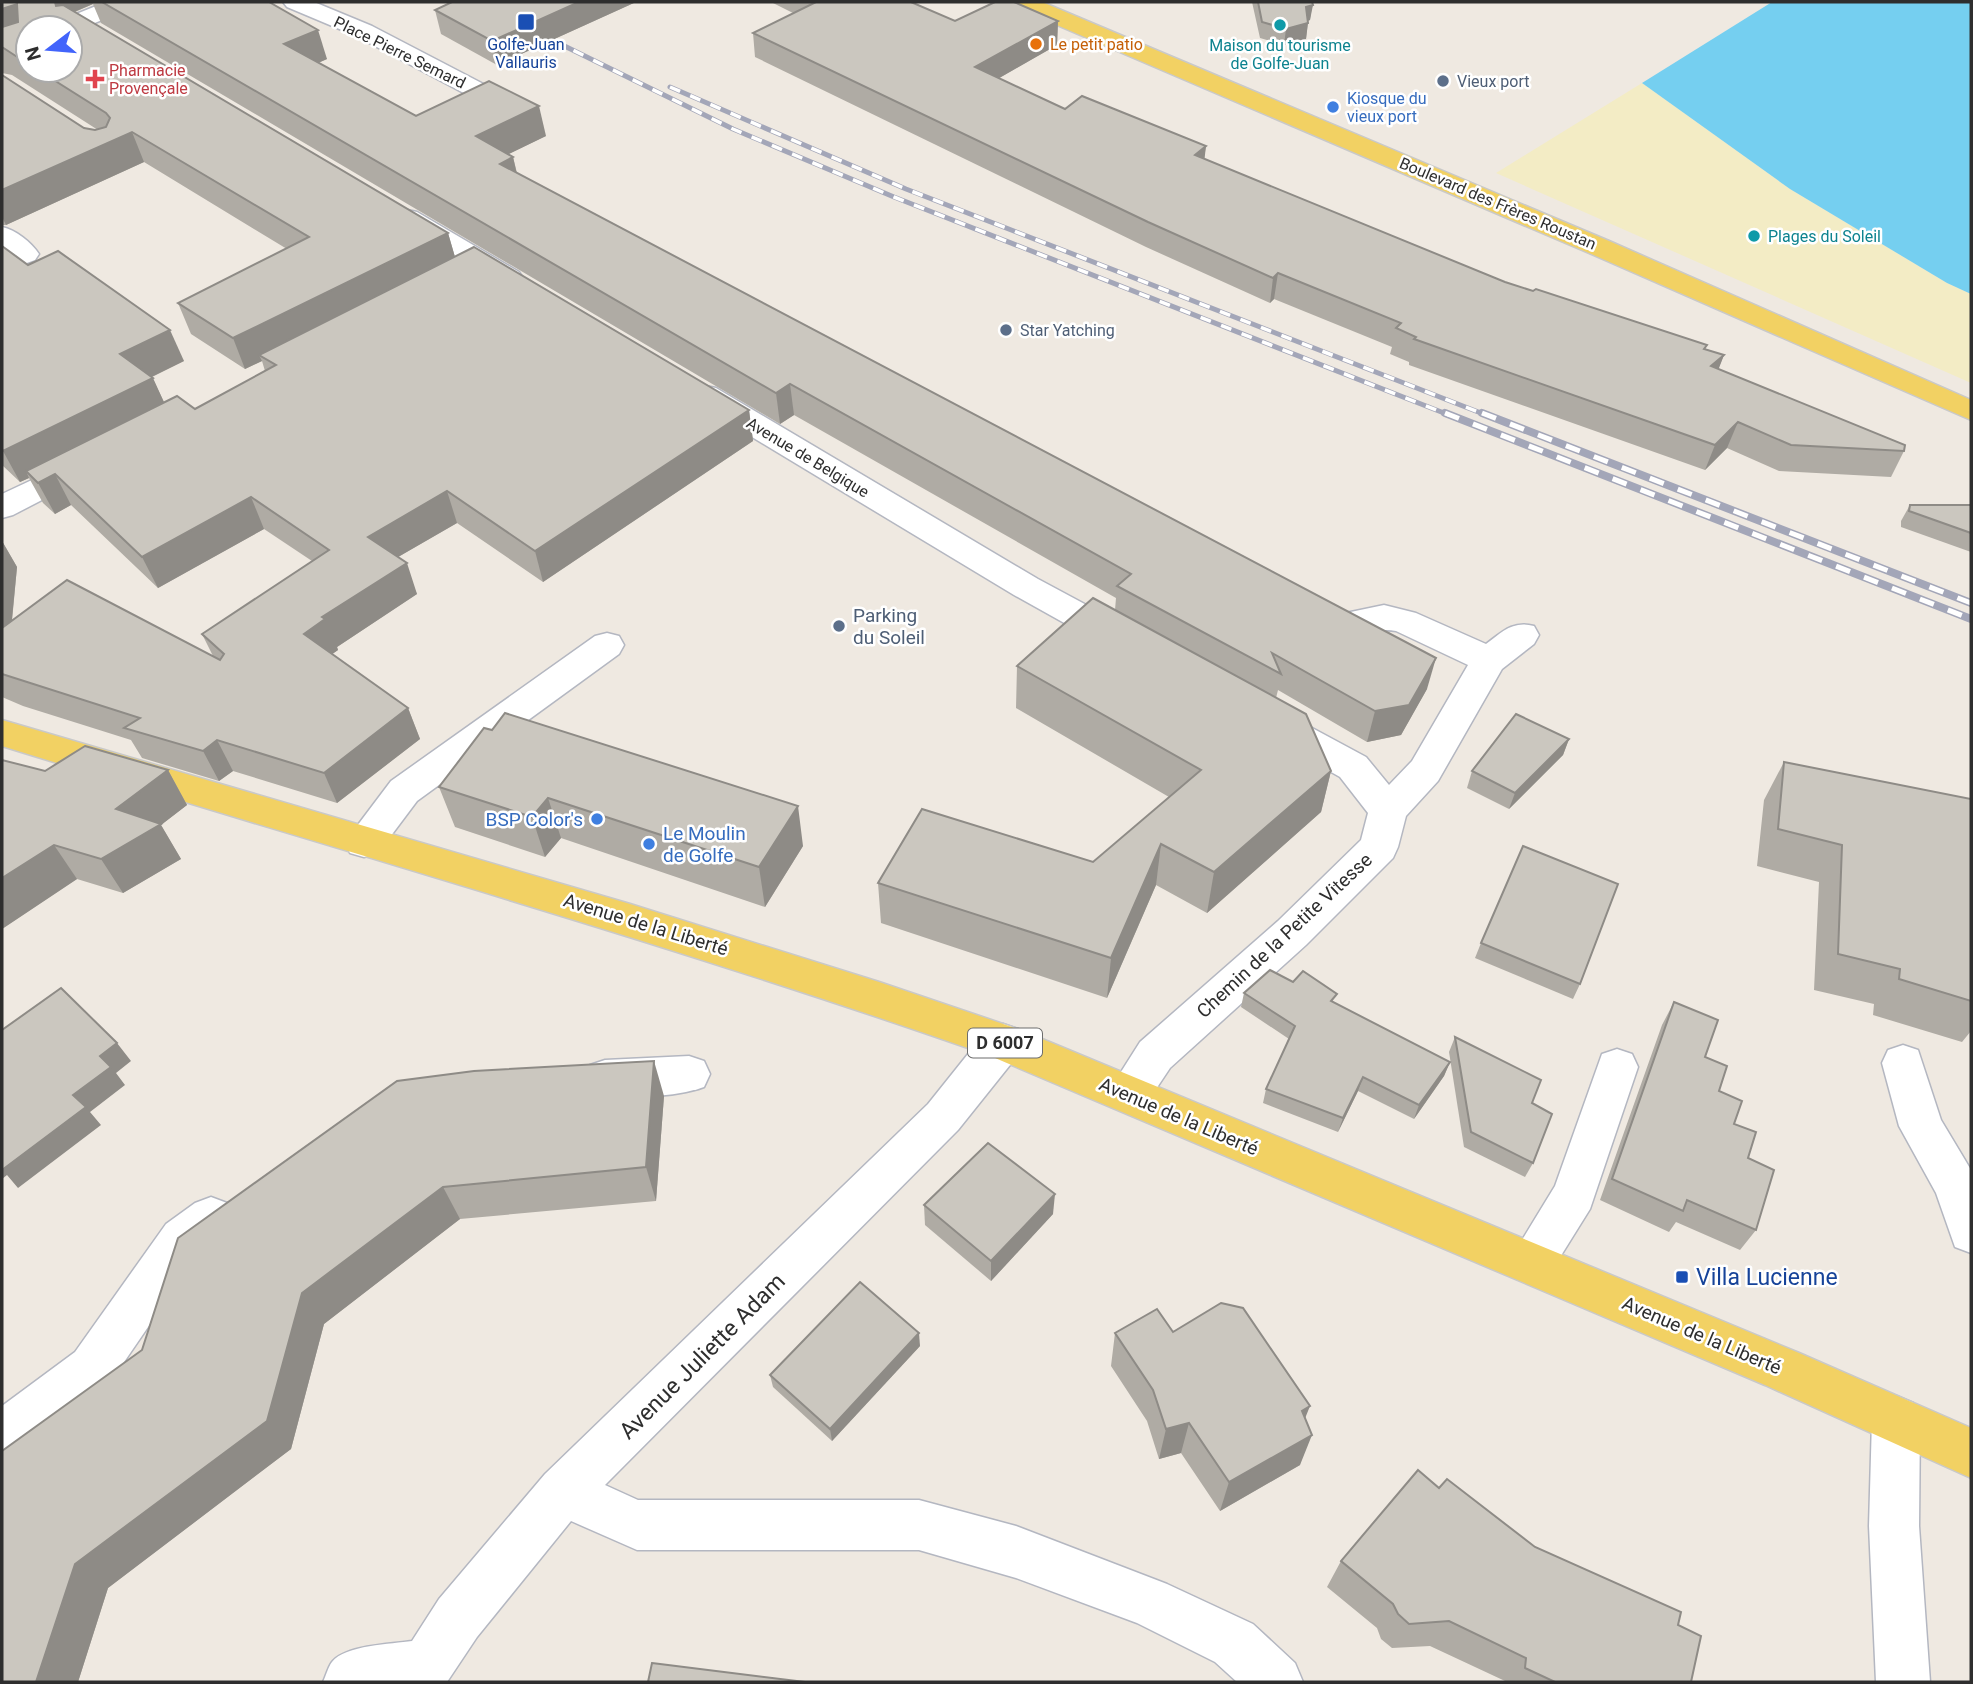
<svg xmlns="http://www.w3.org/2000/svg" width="1973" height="1684" font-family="Roboto,sans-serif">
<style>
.sand{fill:#f3ecc5}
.water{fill:#75cff0}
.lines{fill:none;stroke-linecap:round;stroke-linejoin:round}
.minor-casing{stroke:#b4b7c1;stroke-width:3}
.major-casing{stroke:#c9c9c9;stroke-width:3}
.minor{fill:#fff;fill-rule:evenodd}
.major{fill:#f2d163;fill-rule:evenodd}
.rail-far1-casing{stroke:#a3a6b8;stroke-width:5}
.rail-casing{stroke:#a3a6b8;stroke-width:8}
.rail-far1{stroke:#fff;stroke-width:3.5;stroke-dasharray:11;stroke-linecap:butt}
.rail{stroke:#fff;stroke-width:5;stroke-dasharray:15;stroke-linecap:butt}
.wall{fill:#afaba4;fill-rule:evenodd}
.shaded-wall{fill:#8e8b86}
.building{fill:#cbc7bf;stroke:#8e8b86;stroke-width:2}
.transit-dot{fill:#1a4fb4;stroke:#fff;stroke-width:2.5}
.culture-dot{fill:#0f9aa8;stroke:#fff;stroke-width:2.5}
.food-dot{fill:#e8710a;stroke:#fff;stroke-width:2.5}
.health-dot{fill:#e0444e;stroke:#fff;stroke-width:2.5}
.service-dot{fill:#5c6f8a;stroke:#fff;stroke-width:2.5}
.shop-dot{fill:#3f7fe0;stroke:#fff;stroke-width:2.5}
.labels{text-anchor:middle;stroke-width:5;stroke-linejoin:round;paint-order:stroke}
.far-transit-label{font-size:16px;fill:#164399;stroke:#fff}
.far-food-label{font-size:16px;fill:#c56008;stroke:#fff;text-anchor:start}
.far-culture-label{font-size:16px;fill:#0d838f;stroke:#fff}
.far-street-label{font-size:16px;fill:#2e2e2e;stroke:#fff}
.far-health-label{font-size:16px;fill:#be3a42;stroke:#fff;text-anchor:start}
.far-service-label{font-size:16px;fill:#4e5e75;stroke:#fff;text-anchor:start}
.far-shop-label{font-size:16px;fill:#366cbe;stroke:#fff;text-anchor:start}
.shield{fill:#fff;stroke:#6d6d6d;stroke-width:2}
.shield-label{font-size:18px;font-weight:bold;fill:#2e2e2e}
.service-label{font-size:19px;fill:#4e5e75;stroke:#fff;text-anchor:start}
.shop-label{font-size:19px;fill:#366cbe;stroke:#fff;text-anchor:end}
.street-label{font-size:19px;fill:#2e2e2e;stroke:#fff}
.near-transit-label{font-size:23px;fill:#164399;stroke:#fff;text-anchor:start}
.near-street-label{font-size:23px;fill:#2e2e2e;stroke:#fff}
</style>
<rect width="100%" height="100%" fill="#efe9e1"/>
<path class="sand" d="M1642,83L1790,189L1947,283L1971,294V383L1496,173Z"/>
<path class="water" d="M1772,2H1971V294L1947,283L1790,189L1642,83Z"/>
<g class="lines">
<defs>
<g id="minor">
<path d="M106,2H138L134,7L70,33V28H50L54,23Z"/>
<path d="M283,2H314L372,26L493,89L496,94L493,99L484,101L475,99L356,36L287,7Z"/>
<path d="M407,210L417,212L519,272L523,278L519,284L509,286L499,284L397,224L393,218L397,212Z"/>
<path d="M2,227C16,230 31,242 39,254L35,260L2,272V254L6,252L2,249Z"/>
<path d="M705,386L716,388L1038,579L1133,630L1138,639L1133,648L1121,651L1109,648L1014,595L694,402L690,395L694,388Z"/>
<path d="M81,457L92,460L97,467L92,474L13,515L2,518V494Z"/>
<path d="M1384,605L1416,613L1486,644C1502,632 1513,620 1534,626L1539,635L1534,644L1502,669L1438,781L1406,816L1398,847L1393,858L1306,945L1170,1068L1144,1107L1129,1113L1114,1107L1107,1094L1140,1042L1278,921L1361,840L1368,813L1340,777L1262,733L1257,724L1262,715L1275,711L1288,715L1366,757L1389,785L1412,761L1468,665L1396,631C1377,627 1360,637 1341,632L1336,623L1341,614Z"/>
<path d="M607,633L619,636L624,645L619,654L417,801L378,853L364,857L350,853L345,842L391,781L595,636Z"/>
<path d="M1003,1024L1018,1029L1024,1042L1018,1055L958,1130L605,1485L638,1500H919L1016,1526L1167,1584L1253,1624L1295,1663L1303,1682H1237L1215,1662L1137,1623L1016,1578L919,1550H637L571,1521L477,1637L447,1682H323C326,1676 328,1667 332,1662C345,1645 392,1644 412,1641L439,1599L545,1474L928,1104L988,1029Z"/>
<path d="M1903,1045L1918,1050L1941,1120L1971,1170V1253L1955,1247L1936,1193L1899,1126L1882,1063L1888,1050Z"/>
<path d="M1617,1049L1632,1054L1638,1067L1590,1209L1547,1278L1531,1284L1515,1278L1508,1263L1555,1186L1602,1054Z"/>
<path d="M689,1056L704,1061L710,1074L704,1087C677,1097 617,1101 590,1091L584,1078L590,1065L605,1060Z"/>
<path d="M211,1197L227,1203L234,1218L227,1233L198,1254L109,1384L19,1453L2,1460V1406L75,1352L166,1224L195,1203Z"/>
<path d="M1896,1396L1913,1403L1920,1420L1919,1526L1930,1682H1876L1869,1526L1872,1420L1879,1403Z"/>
</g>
<g id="major">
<path d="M1012,2H1042L1609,241L1971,400V420L1589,253L1015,7Z"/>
<path d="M2,720L630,904L879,982L1018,1029L1799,1353L1971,1428V1478L1765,1385L988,1055C663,941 331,848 2,746Z"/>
</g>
</defs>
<use href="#minor" class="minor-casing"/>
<use href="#major" class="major-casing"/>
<use href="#minor" class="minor"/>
<use href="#major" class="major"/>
<defs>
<g id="rail-far1">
<path d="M534,31L733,129L894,197L1449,415"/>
<path d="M670,87L906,189L1486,415"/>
</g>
<g id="rail">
<path d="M1445,413L1971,619"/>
<path d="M1482,413L1971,603"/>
</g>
</defs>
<use href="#rail-far1" class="rail-far1-casing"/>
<use href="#rail" class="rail-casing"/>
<use href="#rail-far1" class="rail-far1"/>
<use href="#rail" class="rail"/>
</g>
<g class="wall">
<path d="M2,2H269L327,59L318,63L416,116L546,136L508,154L513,157L517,173L1427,689L1401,735L1367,742L1278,690L1276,698L1331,771L1321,812L1207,913L1156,885L1107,998L881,923L878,883L1093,862L1169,797L1016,708L1017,666L1115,610L1116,598L794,415L780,424L101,23L93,4L75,12L448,233L455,257L749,410L753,441L543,582L457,523L398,557L417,594L337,647L338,650L332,654L408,708L420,739L337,803L233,771L219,781L142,758L131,740L23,706L2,697V541L17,567L12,621L213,656L202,634L312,561L264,529L158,588L71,505L55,514L43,503L29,478L20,482L2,465V246L28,265L184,361L152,377L164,402L195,409L265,371L262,361L245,369L191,334L178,303L287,249L144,162L6,225H2V75L84,128L95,130H98L12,75L2,73ZM28,28L70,70H28Z"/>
<path d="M452,2H636L497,65L441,34L435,10Z"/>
<path d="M771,2H911L955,21H1058L1057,45L999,78L1065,109L1206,146L1204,159L1505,282L1724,355L1718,369L1904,451L1891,477L1779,471L1727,448L1705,470L1409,365V362L1390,354L1392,347L1274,299L1270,303L1146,247L755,57L753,33L793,13Z"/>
<path d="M1252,2H1312L1310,20L1308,21L1306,39L1284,45L1260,38Z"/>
<path d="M1910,505H1971V552L1901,527V521Z"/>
<path d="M484,728L803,846L765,907L561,838L545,857L455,827L439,787Z"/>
<path d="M1569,739L1563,755L1509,809L1467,788L1472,771Z"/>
<path d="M2,760L45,771L168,770L187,805L161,825L181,859L123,893L77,879L2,929Z"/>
<path d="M1784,762L1971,799V1031L1962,1042L1873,1015L1874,1004L1814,990L1819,882L1757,866L1764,800Z"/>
<path d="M1481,943L1580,984L1573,999L1475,958Z"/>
<path d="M1244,993L1335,1003L1450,1062L1444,1076L1414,1119L1358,1091L1338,1132L1263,1103L1266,1089L1289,1039L1241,1007Z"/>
<path d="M1674,1002L1705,1057L1719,1091L1734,1124L1748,1158L1756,1230L1740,1250L1676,1222L1669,1232L1600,1200L1662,1025Z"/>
<path d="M1455,1037L1533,1163L1525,1177L1464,1147L1449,1052Z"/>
<path d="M664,1096L656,1201L460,1219L324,1324L291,1449L108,1588L78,1682H2L142,1350L178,1238Z"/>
<path d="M924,1205L1053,1214L991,1281L925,1225Z"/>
<path d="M1173,1332L1305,1419L1300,1465L1220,1511L1181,1453L1159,1459L1147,1421L1111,1366L1115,1333Z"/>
<path d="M920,1346L832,1441L773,1387L770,1375Z"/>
<path d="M1439,1488L1535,1547L1678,1625L1691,1682H1505V1681L1430,1646L1392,1648L1381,1639L1377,1628L1327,1587L1341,1561Z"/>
</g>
<g class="shaded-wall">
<path d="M36,2H92L93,4L62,17Z"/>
<path d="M579,2H636L497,65L492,41Z"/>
<path d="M17,4L28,29L2,42V9Z"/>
<path d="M1313,5L1310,20L1304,22L1306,7Z"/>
<path d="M1058,21L1057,45L975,92V67Z"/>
<path d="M1308,23L1306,39L1284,45L1286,29Z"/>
<path d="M318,30L327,59L293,74L284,44Z"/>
<path d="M539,106L546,136L484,166L476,136Z"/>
<path d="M132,132L144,162L6,225L2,217V190Z"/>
<path d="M1206,146L1203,171L1195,155Z"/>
<path d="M513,157L520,188L500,164Z"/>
<path d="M448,233L457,264L259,355L262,361L245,369L233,338Z"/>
<path d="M1278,273L1274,299L1270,303L1273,278Z"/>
<path d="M170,330L184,361L135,385L120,354Z"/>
<path d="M1724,355L1714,381L1711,366Z"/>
<path d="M153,378L167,409L26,471L29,478L20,482L3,451Z"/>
<path d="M790,384L794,415L780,424L776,393Z"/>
<path d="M749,410L753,441L543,582L535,551Z"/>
<path d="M1738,422L1727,448L1705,470L1715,445Z"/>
<path d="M55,474L71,505L55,514L38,483Z"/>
<path d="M447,491L457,523L379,568L368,537Z"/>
<path d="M251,497L264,529L158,588L142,557Z"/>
<path d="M2,541L17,567L7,670L2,661Z"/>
<path d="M407,563L417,594L337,647L338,650L317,665L304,634L322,617Z"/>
<path d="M1436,658L1427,689L1401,735L1367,742L1375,711Z"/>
<path d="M408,708L420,739L337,803L324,773Z"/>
<path d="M1569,739L1563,755L1509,809L1515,793Z"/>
<path d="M217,740L233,771L219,781L203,751Z"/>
<path d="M168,770L187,805L161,825L181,859L123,893L101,859L116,809Z"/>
<path d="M1331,771L1321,812L1207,913L1214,872Z"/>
<path d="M548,798L561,838L545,857L532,817Z"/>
<path d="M798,806L803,846L765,907L759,867Z"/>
<path d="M1161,844L1156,885L1107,998L1111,958Z"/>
<path d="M54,845L77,879L2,929V878Z"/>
<path d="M117,1043L131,1061L116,1073L125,1085L90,1112L101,1125L18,1188L7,1175L2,1179V1169L73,1095L100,1056Z"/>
<path d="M654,1061L664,1096L656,1201L646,1167Z"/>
<path d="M1450,1062L1444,1076L1414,1119L1419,1105Z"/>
<path d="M1363,1077L1358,1091L1338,1132L1343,1118Z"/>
<path d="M443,1187L460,1219L324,1324L291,1449L108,1588L78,1682H36L75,1564L302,1293Z"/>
<path d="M1055,1194L1053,1214L991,1281V1261Z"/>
<path d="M919,1333L920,1346L832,1441L830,1429Z"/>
<path d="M1310,1406L1298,1436L1302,1411Z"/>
<path d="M1189,1423L1181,1453L1159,1459L1166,1429Z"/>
<path d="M1312,1435L1300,1465L1220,1511L1229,1482Z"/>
</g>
<g class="building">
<path d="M2,2H55L56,6L63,5L448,233L233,338L178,303L309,237L132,132L2,190V75L84,128L95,130L106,127L110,118L106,113L38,70H70V28H28V64L2,47V27L18,22L17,4L2,9Z"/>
<path d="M102,2H269L318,30L284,44L416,116L489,81L539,106L476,136L513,157L500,164L1436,658L1409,705L1375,711L1272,653L1281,674L1117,586L1131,574L790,384L776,393Z"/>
<path d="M452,2H579L492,41L435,10Z"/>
<path d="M816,2H911L955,21L995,2H1014L1058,21L975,67L1065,109L1082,96L1206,146L1195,155L1505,282L1533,291L1536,289L1707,345L1704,349L1724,355L1711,366L1905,445L1904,451L1791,445L1738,422L1715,445L1414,339L1416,337L1396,328L1401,323L1278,273L1273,278L1148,222L753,33Z"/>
<path d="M1258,2H1312L1313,5L1306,7L1308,23L1286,29L1262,22Z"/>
<path d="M2,246L28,265L58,251L170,330L120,354L153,378L3,451L2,449Z"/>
<path d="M474,247L749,410L535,551L447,491L368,537L407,563L322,617L325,619L304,634L408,708L324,773L217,740L203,751L124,728L140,718L2,674V628L67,580L220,660L224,654L202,634L329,550L251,497L142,557L55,474L38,483L26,471L177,396L195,409L276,365L259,355Z"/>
<path d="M1910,505H1971V533L1909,511Z"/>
<path d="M1093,598L1306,714L1331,771L1214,872L1161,844L1111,958L878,883L922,809L1093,862L1201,770L1017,666Z"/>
<path d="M505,713L798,806L759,867L548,798L532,817L439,787L484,728L492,730Z"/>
<path d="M1516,714L1569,739L1515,793L1472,771Z"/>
<path d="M85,746L168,770L116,809L161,824L101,859L54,845L2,878V760L45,771Z"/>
<path d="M1784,762L1971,799V1001L1899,979L1900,969L1838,954L1842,845L1778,829Z"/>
<path d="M1523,846L1618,884L1580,984L1481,943Z"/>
<path d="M1270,970L1293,982L1303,971L1337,994L1331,1001L1450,1062L1419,1105L1363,1077L1343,1118L1266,1089L1295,1026L1244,993Z"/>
<path d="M61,988L117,1043L100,1056L111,1067L73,1095L86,1107L2,1170V1030Z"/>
<path d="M1674,1002L1718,1020L1705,1057L1727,1066L1719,1091L1742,1101L1734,1124L1756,1132L1748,1158L1774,1170L1756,1230L1687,1200L1683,1211L1612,1179Z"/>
<path d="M1455,1037L1541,1080L1532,1103L1552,1114L1533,1163L1471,1132Z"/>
<path d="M654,1061L646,1167L443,1187L302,1293L267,1421L75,1564L36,1682H2V1451L142,1350L178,1238L397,1081L474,1071Z"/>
<path d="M988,1143L1055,1194L991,1261L924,1205Z"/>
<path d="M860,1282L919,1333L830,1429L770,1375Z"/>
<path d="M1221,1303L1243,1308L1310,1406L1302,1411L1312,1435L1229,1482L1189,1423L1166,1429L1153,1390L1115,1333L1157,1309L1173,1332Z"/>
<path d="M1418,1470L1439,1488L1447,1479L1535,1547L1681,1612L1678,1625L1701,1636L1691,1682H1555L1525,1668L1526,1658L1449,1621L1409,1624L1398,1614L1393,1604L1341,1561Z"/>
<path d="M652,1663L805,1682H648Z"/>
</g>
<g class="transit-dot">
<rect x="517" y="13" width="18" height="18" rx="3.5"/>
<rect x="1675" y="1270" width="14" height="14" rx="3.5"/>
</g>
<g class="culture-dot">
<circle cx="1280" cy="25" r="7"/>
<circle cx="1754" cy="236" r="7"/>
</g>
<circle class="food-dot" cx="1036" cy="44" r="7"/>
<path class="health-dot" d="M91.5 68.5h7v7h7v7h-7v7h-7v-7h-7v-7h7z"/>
<g class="service-dot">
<circle cx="1443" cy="81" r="7"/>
<circle cx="1006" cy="330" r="7"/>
<circle cx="839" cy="626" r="7"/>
</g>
<g class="shop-dot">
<circle cx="1333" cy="107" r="7"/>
<circle cx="597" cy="819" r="7"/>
<circle cx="649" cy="844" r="7"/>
</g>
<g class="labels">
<g class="far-transit-label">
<text x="526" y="50">Golfe-Juan<tspan x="526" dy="18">Vallauris</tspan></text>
</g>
<g class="far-food-label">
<text x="1050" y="50">Le petit patio</text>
</g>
<g class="far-culture-label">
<text x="1280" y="51">Maison du tourisme<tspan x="1280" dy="18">de Golfe-Juan</tspan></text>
<text x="1768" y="242" text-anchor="start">Plages du Soleil</text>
</g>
<g class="far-street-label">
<text transform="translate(400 52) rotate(26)" y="6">Place Pierre Semard</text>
<text transform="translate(1498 203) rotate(23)" y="6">Boulevard des Frères Roustan</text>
<text transform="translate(808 457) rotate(31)" y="6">Avenue de Belgique</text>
</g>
<g class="far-health-label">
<text x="109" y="76">Pharmacie<tspan x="109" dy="18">Provençale</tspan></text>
</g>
<g class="far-service-label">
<text x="1457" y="87">Vieux port</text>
<text x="1020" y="336">Star Yatching</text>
</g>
<g class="far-shop-label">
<text x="1347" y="104">Kiosque du<tspan x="1347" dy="18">vieux port</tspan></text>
</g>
<rect class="shield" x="968" y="1028.5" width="74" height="29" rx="5"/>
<g class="shield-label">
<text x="1005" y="1049">D 6007</text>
</g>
<g class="service-label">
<text x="853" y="622">Parking<tspan x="853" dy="22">du Soleil</tspan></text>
</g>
<g class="shop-label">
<text x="583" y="826">BSP Color's</text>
<text x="663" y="840" text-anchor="start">Le Moulin<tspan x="663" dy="22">de Golfe</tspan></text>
</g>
<g class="street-label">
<text transform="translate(646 924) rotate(17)" y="7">Avenue de la Liberté</text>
<text transform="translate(1284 935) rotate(-43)" y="7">Chemin de la Petite Vitesse</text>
<text transform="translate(1179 1116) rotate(23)" y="7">Avenue de la Liberté</text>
<text transform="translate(1702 1335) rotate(23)" y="7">Avenue de la Liberté</text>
</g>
<g class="near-transit-label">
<text x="1696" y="1285">Villa Lucienne</text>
</g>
<g class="near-street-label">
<text transform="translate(702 1356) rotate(-45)" y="8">Avenue Juliette Adam</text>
</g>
</g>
<rect width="1973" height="1684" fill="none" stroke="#2e2e2e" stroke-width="7"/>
<g transform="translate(49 49) rotate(254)"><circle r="33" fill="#ffffff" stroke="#ababab" stroke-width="2"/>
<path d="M0-5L12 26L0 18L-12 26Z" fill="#4264fb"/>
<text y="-10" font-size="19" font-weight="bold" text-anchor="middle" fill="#2e2e2e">N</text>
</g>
</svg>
